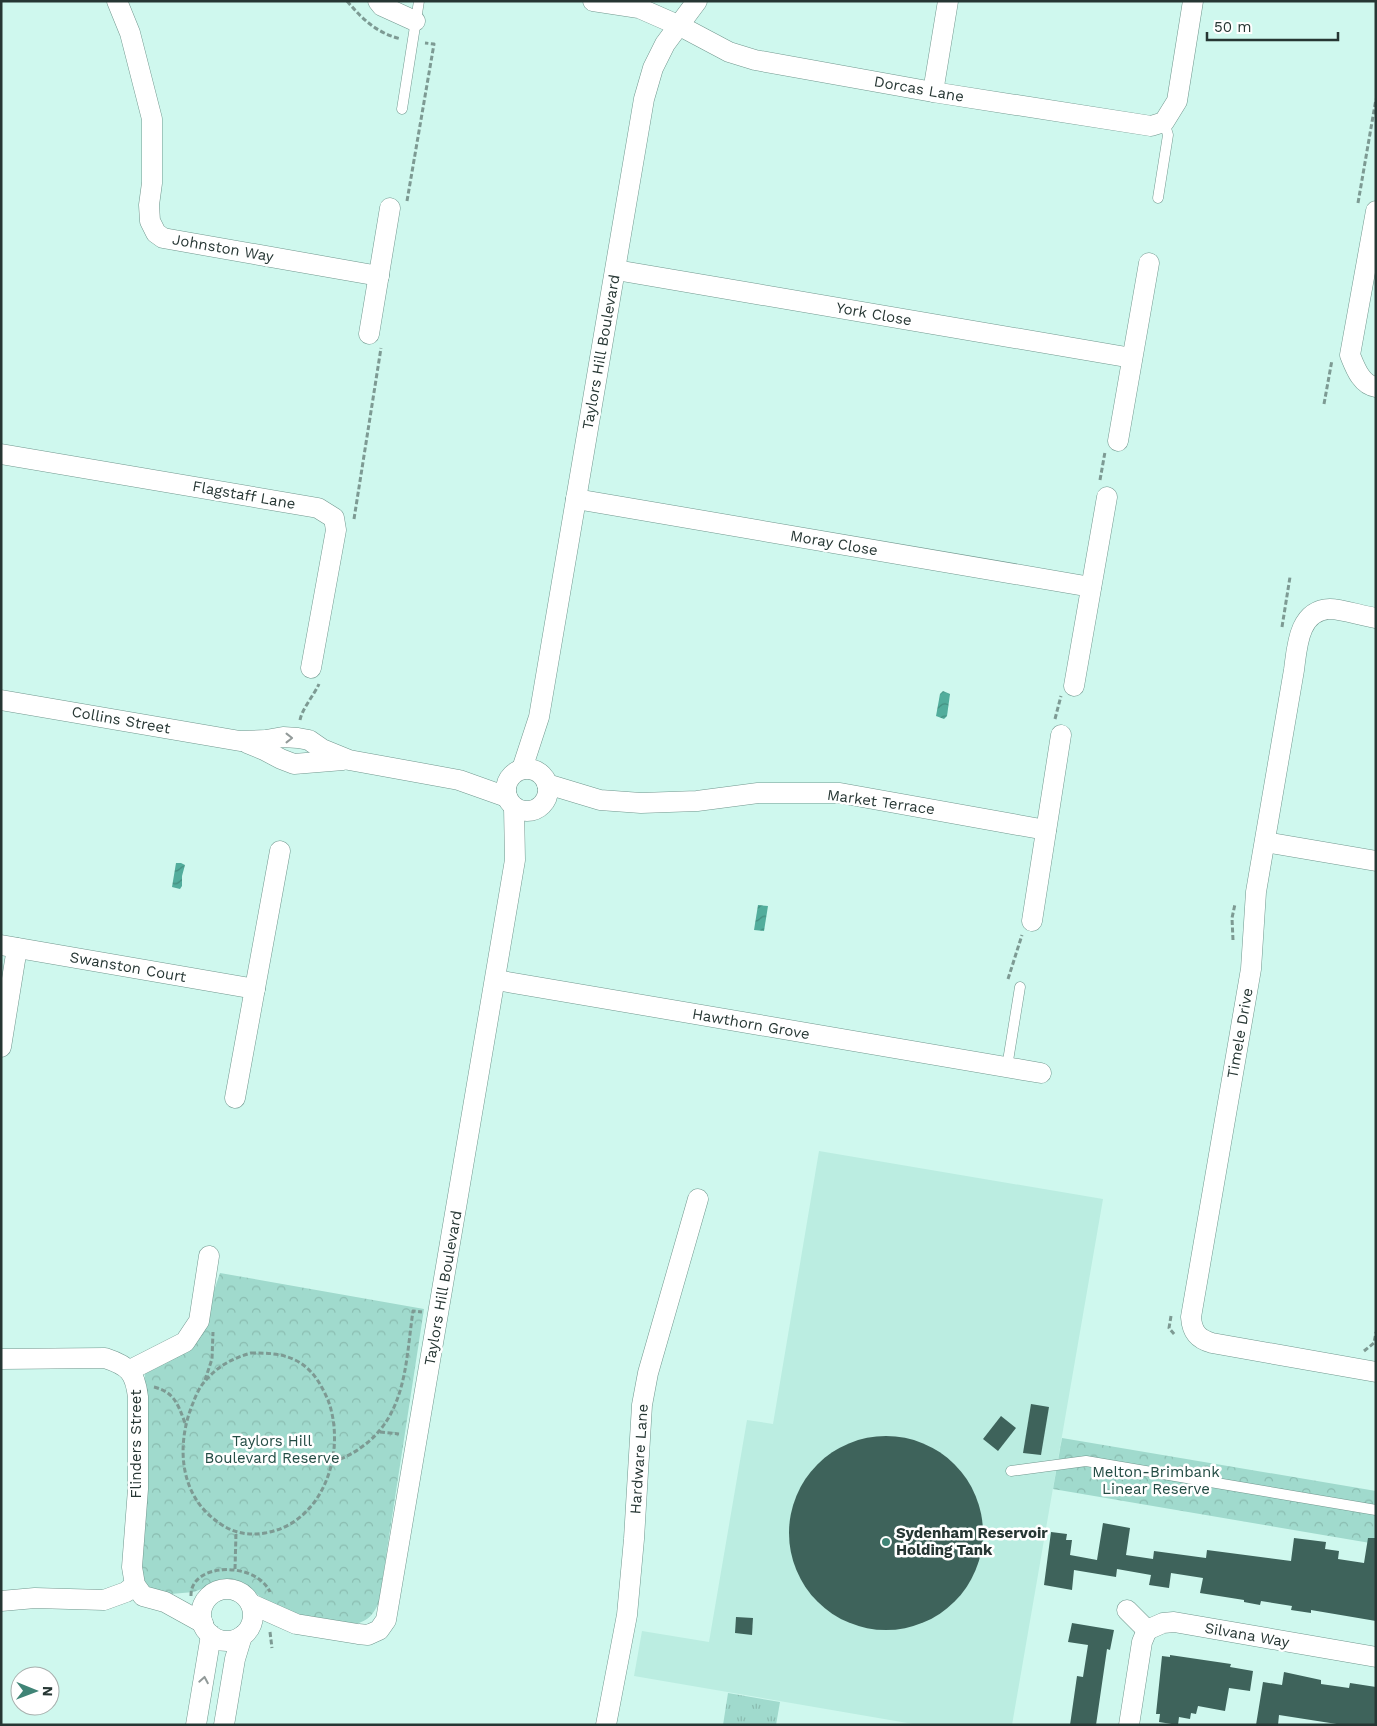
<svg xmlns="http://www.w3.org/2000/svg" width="1377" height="1726" font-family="'Work Sans',sans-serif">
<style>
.built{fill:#bbede1}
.grass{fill:url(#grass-tufts)}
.park{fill:url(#park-crowns)}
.water{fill:url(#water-waves)}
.building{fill:#3e635b}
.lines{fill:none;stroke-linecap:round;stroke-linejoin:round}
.lane-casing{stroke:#71978e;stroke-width:11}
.street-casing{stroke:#71978e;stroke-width:21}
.path{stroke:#7d9a93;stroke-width:3;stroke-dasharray:5 2.5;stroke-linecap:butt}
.lane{stroke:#fff;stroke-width:10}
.street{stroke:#fff;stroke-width:20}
.oneway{stroke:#929a99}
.poi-dot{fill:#408476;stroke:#fff;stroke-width:2}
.labels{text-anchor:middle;stroke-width:5;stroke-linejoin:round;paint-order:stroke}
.street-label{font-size:15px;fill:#263633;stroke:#fff}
.park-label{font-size:15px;fill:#234c44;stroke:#fff}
.poi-label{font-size:15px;font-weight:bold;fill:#263633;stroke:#fff;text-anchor:start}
</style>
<defs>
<pattern id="grass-tufts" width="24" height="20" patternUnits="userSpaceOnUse" patternTransform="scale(1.25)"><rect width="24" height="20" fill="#a0dacd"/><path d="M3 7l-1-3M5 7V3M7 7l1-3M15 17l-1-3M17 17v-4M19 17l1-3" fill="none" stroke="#8abcb0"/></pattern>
<pattern id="park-crowns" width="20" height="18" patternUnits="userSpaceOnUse" patternTransform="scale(1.25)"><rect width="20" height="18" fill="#a0dacd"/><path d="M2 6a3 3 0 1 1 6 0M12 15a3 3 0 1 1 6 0" fill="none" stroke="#8abcb0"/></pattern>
<pattern id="water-waves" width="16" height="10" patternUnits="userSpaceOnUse" patternTransform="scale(1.25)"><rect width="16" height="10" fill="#52ad9c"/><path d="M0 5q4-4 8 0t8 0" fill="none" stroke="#448e80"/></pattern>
</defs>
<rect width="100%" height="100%" fill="#cff8ee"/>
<path class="built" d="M819,1151L1103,1199L1012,1725H919L634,1676L642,1631L709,1642L747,1420L773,1424Z"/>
<path class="grass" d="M728,1693L780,1702L776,1725H723Z"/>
<g class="park">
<path d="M220,1273L424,1309L379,1602C374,1614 368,1621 355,1624L299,1616L263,1599L244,1583L234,1580L221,1581L194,1592L159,1595L147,1588L139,1576L138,1562L145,1373L202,1326Z"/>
<path d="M1062,1438L1376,1491V1544L1053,1489Z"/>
</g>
<g class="water">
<path d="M943,691L950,694L947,716L944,719L936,716L940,694Z"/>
<path d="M176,863H181L185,865L182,876V886L180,889L172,887Z"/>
<path d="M758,905L768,906L764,931L754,930Z"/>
</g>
<g class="building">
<path d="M1031,1404L1049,1407L1041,1455L1023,1453Z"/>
<path d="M1001,1416L1016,1428L998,1451L983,1439Z"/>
<circle cx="886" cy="1533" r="97"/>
<path d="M1103,1523L1130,1528L1126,1555L1153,1559L1154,1551L1206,1558L1207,1550L1291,1561L1294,1538L1326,1542L1325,1549L1339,1551L1338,1559L1364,1563L1368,1538H1376V1621L1311,1610V1613L1291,1610L1292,1606L1261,1601L1260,1605L1244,1602V1600L1200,1593L1203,1578L1171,1573L1169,1588L1149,1585L1151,1575L1117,1569L1116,1577L1074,1570L1072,1590L1044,1585L1051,1532L1067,1534L1066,1540H1072L1070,1555L1097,1560Z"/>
<path d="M736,1617L753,1618L752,1635L735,1633Z"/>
<path d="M1072,1623L1114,1630L1110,1650L1107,1649L1096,1725H1070L1077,1676L1083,1677L1088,1645L1068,1642Z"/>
<path d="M1170,1655L1231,1664L1230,1667L1253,1671L1250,1691L1229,1688L1225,1711L1198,1706L1196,1714L1191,1713L1190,1719L1179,1717L1178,1725L1159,1722L1160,1714H1156L1162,1656L1170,1657Z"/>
<path d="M1284,1672L1321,1680V1684L1349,1688L1350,1683L1376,1687V1725H1343L1279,1715L1278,1725H1256L1263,1682L1282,1685Z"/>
</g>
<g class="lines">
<defs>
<g id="lane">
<path d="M402,109L419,1"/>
<path d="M1158,198L1168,135L1164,122"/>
<path d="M1007,1067L1020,987"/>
<path d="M1011,1471L1086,1461L1376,1510"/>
</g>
<g id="street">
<path d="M117,1L130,33L152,119V183L149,205L150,221L156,233L163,238L379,276"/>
<path d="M378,1L382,6L415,21"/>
<path d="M593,1L639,8L680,26L729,52L755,60L933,92L1151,126L1164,122L1177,101L1193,1"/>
<path d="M933,92L948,1"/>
<path d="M1376,211L1350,355C1355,367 1361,385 1376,387"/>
<path d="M616,270L1132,358"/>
<path d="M369,334L390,208"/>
<path d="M1118,441L1149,263"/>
<path d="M1,454L318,508L334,518L336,530L311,668"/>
<path d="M576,499L1091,587"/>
<path d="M1376,618C1362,616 1342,609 1330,609C1298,610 1297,648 1294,670L1256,892L1251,969L1191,1317C1192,1332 1198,1339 1212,1343L1376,1372"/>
<path d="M1074,686L1107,497"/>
<path d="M1,700L240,741L266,740L283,737L298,738L309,740L322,749L349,760L459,780L507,797"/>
<path d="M247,743L264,750L281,759L294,764L343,760"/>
<circle cx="527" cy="790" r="21"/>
<path d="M522,769L539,717L644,99L653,68L665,44L697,1"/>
<path d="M547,784L600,800L641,803L697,801L758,793H840L1046,830"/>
<path d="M1265,842L1376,861"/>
<path d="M1032,921L1061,735"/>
<path d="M1,945L255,989"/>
<path d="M496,980L1041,1073"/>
<path d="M1,1047L17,948"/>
<path d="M235,1098L280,851"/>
<path d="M1,1359L105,1358C129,1366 135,1372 138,1397V1489L132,1567L135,1585L143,1596L165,1602L203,1623"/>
<path d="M130,1370L185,1342L199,1321L209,1256"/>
<circle cx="227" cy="1615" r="26"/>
<path d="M1,1601L35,1598L104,1600L126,1592L135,1585"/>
<path d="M251,1604L296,1624L358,1634L368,1635L379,1630L386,1620L515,860L514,807"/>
<path d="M1127,1610L1147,1630L1163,1623L1174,1622L1376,1657"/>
<path d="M196,1725L211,1635"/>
<path d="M224,1725L235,1659L242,1636"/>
<path d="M606,1725L627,1615L634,1539L642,1405L648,1373L698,1199"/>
<path d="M1129,1725L1142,1642L1147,1630"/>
</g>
</defs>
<use href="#lane" class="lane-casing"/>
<use href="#street" class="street-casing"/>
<g class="path">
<path d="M347,1C363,20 377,33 401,39"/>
<path d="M407,201L434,44L425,43"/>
<path d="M1358,203L1376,99"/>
<path d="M1324,404L1332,360"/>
<path d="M1100,480L1105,452"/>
<path d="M354,519L381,348"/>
<path d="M1282,627L1290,577"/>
<path d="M1055,719L1061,696"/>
<path d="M300,720C302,709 314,695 319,684"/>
<path d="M1233,940L1232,918L1235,904"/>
<path d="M1008,979L1022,935"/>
<path d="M1171,1316L1169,1328L1175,1335"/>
<path d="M1364,1351L1374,1343L1376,1332"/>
<path d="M251,1353C266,1353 281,1353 295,1360C312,1368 321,1384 328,1400C347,1451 324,1523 265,1533C240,1537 224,1529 207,1513C178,1484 178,1439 193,1403C196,1395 200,1386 206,1380C218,1366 233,1358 251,1353Z"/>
<path d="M205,1380L212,1359L213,1332"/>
<path d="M154,1387C174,1392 178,1404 185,1423"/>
<path d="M380,1432L399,1434"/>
<path d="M333,1461C346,1458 357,1451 367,1443C407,1410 406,1358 413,1311L422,1312"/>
<path d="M235,1569L236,1533"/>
<path d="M191,1596C190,1562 256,1561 270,1592"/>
<path d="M270,1632L272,1648"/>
</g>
<use href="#lane" class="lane"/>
<use href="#street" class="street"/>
</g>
<defs><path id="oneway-chevron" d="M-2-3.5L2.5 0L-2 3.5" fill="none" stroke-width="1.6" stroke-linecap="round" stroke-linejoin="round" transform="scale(1.25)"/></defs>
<g class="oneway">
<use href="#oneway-chevron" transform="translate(289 738)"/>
<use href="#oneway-chevron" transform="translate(204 1680) rotate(-80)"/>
</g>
<circle class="poi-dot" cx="886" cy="1542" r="5"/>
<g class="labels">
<g class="street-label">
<text transform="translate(919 89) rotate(10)" y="5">Dorcas Lane</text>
<text transform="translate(223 248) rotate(10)" y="5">Johnston Way</text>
<text transform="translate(874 314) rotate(10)" y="5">York Close</text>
<text transform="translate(601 352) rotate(-80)" y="5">Taylors Hill Boulevard</text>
<text transform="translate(244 495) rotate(10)" y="5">Flagstaff Lane</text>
<text transform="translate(834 543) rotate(10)" y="5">Moray Close</text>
<text transform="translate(121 720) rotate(10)" y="5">Collins Street</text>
<text transform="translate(881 802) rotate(8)" y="5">Market Terrace</text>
<text transform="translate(128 967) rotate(10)" y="5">Swanston Court</text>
<text transform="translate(751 1024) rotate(10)" y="5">Hawthorn Grove</text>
<text transform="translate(1240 1033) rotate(-80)" y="5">Timele Drive</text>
<text transform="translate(443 1288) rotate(-80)" y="5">Taylors Hill Boulevard</text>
<text transform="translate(136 1444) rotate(-90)" y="5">Flinders Street</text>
<text transform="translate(639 1459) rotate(-86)" y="5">Hardware Lane</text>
<text transform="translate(1247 1635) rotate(10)" y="5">Silvana Way</text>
</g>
<g class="park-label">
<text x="272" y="1446">Taylors Hill<tspan x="272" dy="17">Boulevard Reserve</tspan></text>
<text x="1156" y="1477">Melton-Brimbank<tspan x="1156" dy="17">Linear Reserve</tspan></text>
</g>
<g class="poi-label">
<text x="896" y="1538">Sydenham Reservoir<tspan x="896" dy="17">Holding Tank</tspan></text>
</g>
</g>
<rect width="1377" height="1726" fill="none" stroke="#263633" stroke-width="5"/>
<g transform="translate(35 1691) rotate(91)"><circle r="24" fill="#ffffff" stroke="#a8afad"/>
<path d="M0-4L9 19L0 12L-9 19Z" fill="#408476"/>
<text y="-8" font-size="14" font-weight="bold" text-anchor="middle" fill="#263633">N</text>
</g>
<path d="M1207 32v8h131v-8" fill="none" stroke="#263633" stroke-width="2.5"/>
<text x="1214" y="32" font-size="15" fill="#263633" stroke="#ffffff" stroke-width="4" paint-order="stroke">50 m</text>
</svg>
